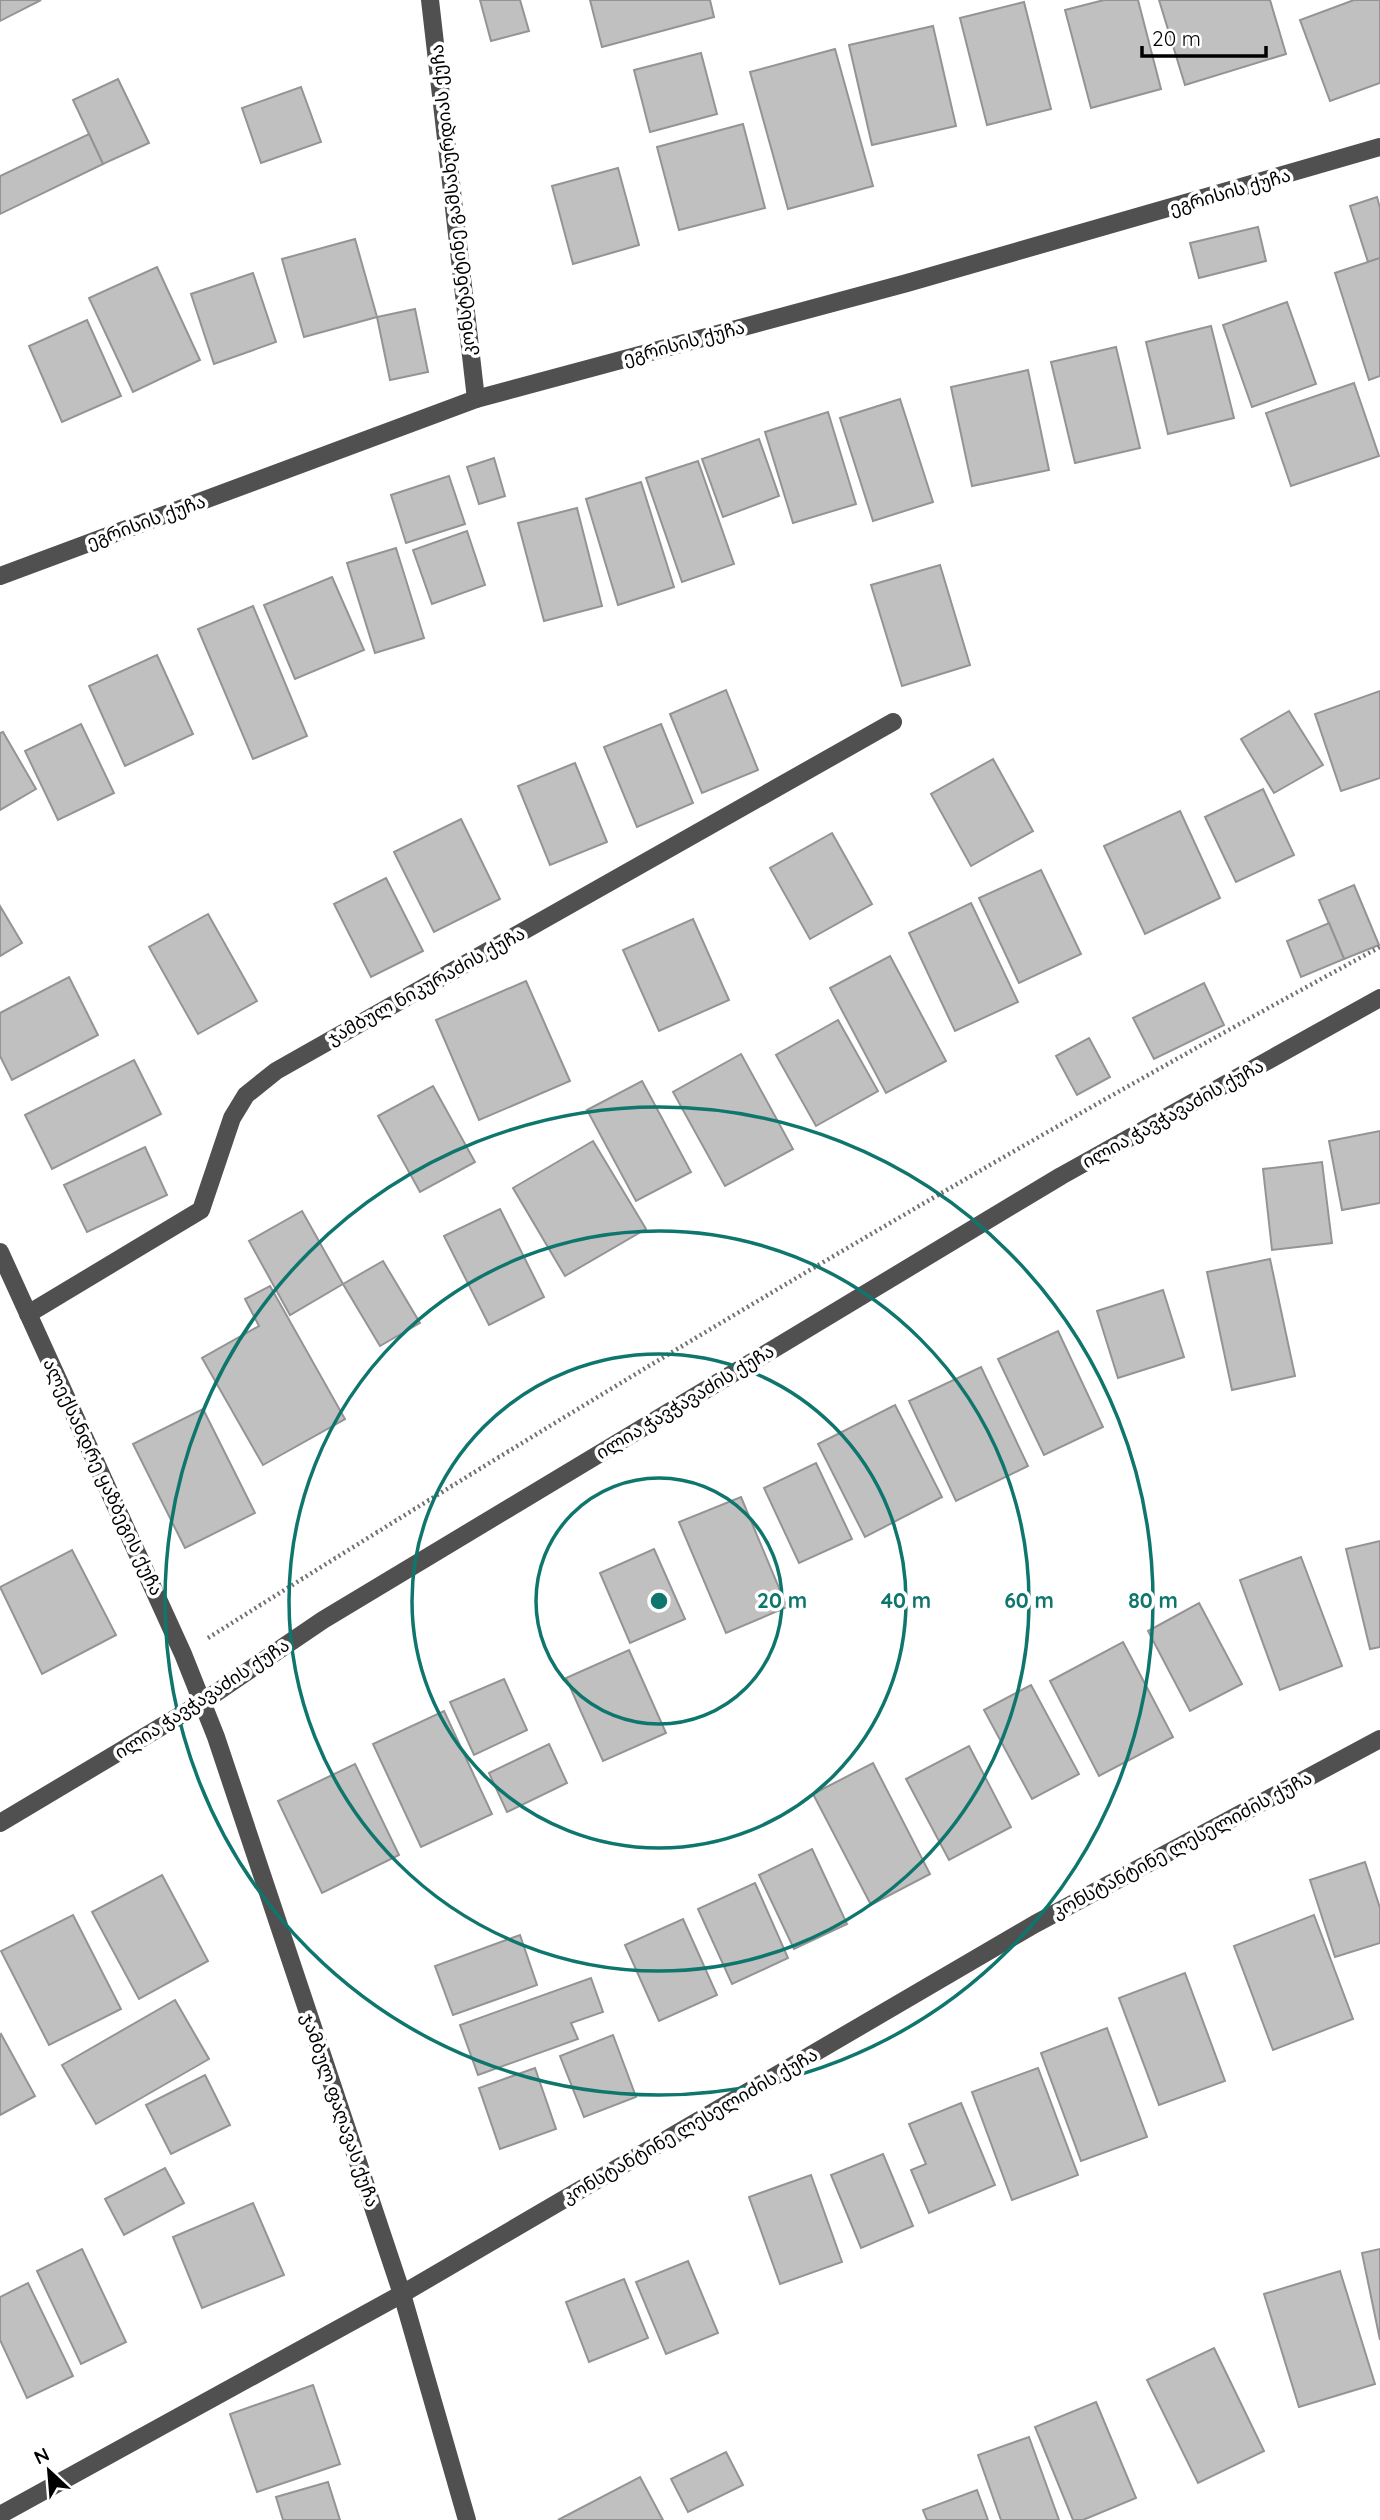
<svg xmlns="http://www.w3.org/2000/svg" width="1380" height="2520" font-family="Quicksand,'Noto Sans Georgian',sans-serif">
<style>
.building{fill:#c0c0c0;stroke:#949494;stroke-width:2}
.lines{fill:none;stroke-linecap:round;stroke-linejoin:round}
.path{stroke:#727272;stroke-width:4.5;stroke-dasharray:2 3.5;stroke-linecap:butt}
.minor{stroke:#505050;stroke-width:18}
.ring{fill:none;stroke:#0f766e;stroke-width:3.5}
.labels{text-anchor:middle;stroke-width:7;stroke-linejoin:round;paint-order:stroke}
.street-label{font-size:18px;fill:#000;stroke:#fff}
.centre{fill:#0f766e;stroke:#fff;stroke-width:3.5}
.ring-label{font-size:21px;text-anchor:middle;font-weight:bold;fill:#0f766e;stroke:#fff;stroke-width:7;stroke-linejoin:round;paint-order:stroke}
</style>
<rect width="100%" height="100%" fill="#fff"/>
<g class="building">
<path d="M0,0H41L0,21Z"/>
<path d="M480,0H520L529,31L491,41Z"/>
<path d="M590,0H710L714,17L602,47Z"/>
<path d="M1104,0H1138L1161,89L1091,108L1065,10Z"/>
<path d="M1159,0H1270L1286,54L1185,85Z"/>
<path d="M1354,0H1380V83L1330,101L1300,20Z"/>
<path d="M1024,2L1051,109L987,125L960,18Z"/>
<path d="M933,26L956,126L872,145L849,45Z"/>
<path d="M835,49L873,186L788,209L750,72Z"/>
<path d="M701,53L717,114L650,132L634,70Z"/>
<path d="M118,79L149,143L103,164L73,100Z"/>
<path d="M301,87L321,142L261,163L242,108Z"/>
<path d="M743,124L765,208L679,230L657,147Z"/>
<path d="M89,134L103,164L0,214V176Z"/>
<path d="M618,168L639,245L573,264L552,186Z"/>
<path d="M1377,197L1380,208V258L1368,262L1350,206Z"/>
<path d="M1258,227L1266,261L1199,278L1190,243Z"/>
<path d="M355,239L377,317L304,337L282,259Z"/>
<path d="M1380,258V376L1369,380L1335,273Z"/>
<path d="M157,267L200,360L133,392L89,298Z"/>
<path d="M253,273L276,342L214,364L191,294Z"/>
<path d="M1287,302L1316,384L1252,407L1223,325Z"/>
<path d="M415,309L428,372L390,380L377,317Z"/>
<path d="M87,320L121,396L62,422L29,346Z"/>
<path d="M1211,326L1234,418L1168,434L1146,342Z"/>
<path d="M1116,347L1140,448L1075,463L1051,362Z"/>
<path d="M1028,370L1049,470L972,486L951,387Z"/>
<path d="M1354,383L1379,456L1291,486L1266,413Z"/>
<path d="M900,399L933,502L873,521L840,418Z"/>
<path d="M828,412L856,504L793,523L765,432Z"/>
<path d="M759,439L779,496L723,517L702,459Z"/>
<path d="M494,458L505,496L479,504L467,467Z"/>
<path d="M698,461L734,564L682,582L646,478Z"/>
<path d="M449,476L465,524L406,543L391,495Z"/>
<path d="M641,482L674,587L618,605L586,499Z"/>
<path d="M577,508L602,606L544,621L518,523Z"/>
<path d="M467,531L485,585L432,604L413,550Z"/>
<path d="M396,548L424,638L375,653L347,563Z"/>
<path d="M940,565L970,665L902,686L871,585Z"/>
<path d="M332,577L364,650L295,679L264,605Z"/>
<path d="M253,606L307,736L253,759L198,629Z"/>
<path d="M157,655L193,734L125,766L89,686Z"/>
<path d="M726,690L758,770L702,793L670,714Z"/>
<path d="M1380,691V778L1341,791L1315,714Z"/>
<path d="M1289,711L1323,765L1274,793L1241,739Z"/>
<path d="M81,724L114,793L58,820L25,751Z"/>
<path d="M661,724L693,803L637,827L604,747Z"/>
<path d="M3,732L36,789L0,810V733Z"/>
<path d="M993,759L1033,831L971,866L931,794Z"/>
<path d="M575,763L607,842L550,865L518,786Z"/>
<path d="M1263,789L1294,855L1236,882L1205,817Z"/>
<path d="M1180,811L1220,898L1145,934L1104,846Z"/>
<path d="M461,819L500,899L434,932L394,852Z"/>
<path d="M832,833L872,904L810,939L770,868Z"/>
<path d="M1041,870L1081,954L1019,983L979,898Z"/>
<path d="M386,878L423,951L371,977L334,904Z"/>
<path d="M1354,885L1379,945L1344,959L1319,900Z"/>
<path d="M971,903L1018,1002L955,1031L909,933Z"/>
<path d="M0,906L22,943L0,956Z"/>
<path d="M208,914L257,1001L198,1034L149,947Z"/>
<path d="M693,919L729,1000L659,1031L623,950Z"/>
<path d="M1329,923L1344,959L1301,977L1287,941Z"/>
<path d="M890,956L946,1061L886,1093L830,988Z"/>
<path d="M69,977L98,1035L12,1080L0,1056V1013Z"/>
<path d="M526,981L570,1081L479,1120L436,1020Z"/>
<path d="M1204,983L1224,1025L1154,1059L1133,1018Z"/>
<path d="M838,1020L878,1091L816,1126L776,1055Z"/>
<path d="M1089,1038L1110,1077L1077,1095L1056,1056Z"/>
<path d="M741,1054L793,1149L725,1186L673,1092Z"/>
<path d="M134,1060L161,1114L52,1169L25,1115Z"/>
<path d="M642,1081L691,1172L636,1201L587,1110Z"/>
<path d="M433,1086L475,1162L420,1192L378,1116Z"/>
<path d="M1380,1131V1203L1342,1210L1329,1141Z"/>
<path d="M593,1141L646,1229L565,1276L513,1188Z"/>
<path d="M145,1147L167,1195L87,1232L64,1185Z"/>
<path d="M1322,1162L1332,1243L1272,1250L1263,1169Z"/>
<path d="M500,1209L544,1297L489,1325L444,1236Z"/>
<path d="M302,1211L343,1284L290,1315L249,1241Z"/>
<path d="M1270,1259L1295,1376L1232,1390L1207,1272Z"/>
<path d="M383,1261L420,1323L380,1346L343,1284Z"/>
<path d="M270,1286L345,1419L263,1465L202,1358L259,1326L245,1299Z"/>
<path d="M1163,1290L1184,1357L1118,1378L1097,1311Z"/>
<path d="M1058,1331L1103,1427L1044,1455L998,1359Z"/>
<path d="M981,1367L1028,1466L956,1501L909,1401Z"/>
<path d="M895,1405L942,1497L865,1537L818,1444Z"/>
<path d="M203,1409L255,1513L185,1548L133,1444Z"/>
<path d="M816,1463L852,1539L799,1563L764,1488Z"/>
<path d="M741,1497L787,1607L726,1633L679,1522Z"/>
<path d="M1380,1541V1647L1370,1649L1346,1549Z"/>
<path d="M654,1549L685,1619L630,1643L600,1573Z"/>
<path d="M72,1550L116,1635L42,1674L0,1587Z"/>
<path d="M1301,1557L1342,1666L1280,1690L1240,1580Z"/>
<path d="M1199,1603L1242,1684L1190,1711L1148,1631Z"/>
<path d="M1123,1642L1173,1737L1099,1776L1050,1681Z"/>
<path d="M629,1650L666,1733L603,1761L566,1678Z"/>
<path d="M504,1679L527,1730L474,1755L450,1702Z"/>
<path d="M1031,1685L1079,1774L1032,1799L984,1710Z"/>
<path d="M444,1711L492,1814L421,1847L373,1744Z"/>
<path d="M549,1744L567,1783L507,1812L489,1773Z"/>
<path d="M969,1746L1011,1827L949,1860L906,1779Z"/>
<path d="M873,1763L930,1874L871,1905L813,1794Z"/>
<path d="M355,1764L399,1855L322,1893L278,1801Z"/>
<path d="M812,1849L847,1924L794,1949L759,1875Z"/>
<path d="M1365,1862L1380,1908V1943L1335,1957L1310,1880Z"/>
<path d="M162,1875L208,1961L139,1999L92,1912Z"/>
<path d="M755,1883L788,1958L732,1984L698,1909Z"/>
<path d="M73,1915L121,2009L49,2045L1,1951Z"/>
<path d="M1314,1915L1353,2019L1273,2050L1234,1946Z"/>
<path d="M683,1919L717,1995L659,2021L625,1945Z"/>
<path d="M520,1935L537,1985L453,2015L435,1966Z"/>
<path d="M1185,1973L1225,2081L1159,2105L1119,1998Z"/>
<path d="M591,1978L603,2012L571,2023L578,2039L478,2075L460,2025Z"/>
<path d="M175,2000L209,2059L96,2124L62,2065Z"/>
<path d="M1107,2028L1147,2137L1081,2161L1041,2053Z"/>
<path d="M1,2034L35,2096L0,2115V2035Z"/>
<path d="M613,2035L636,2097L584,2117L560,2056Z"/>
<path d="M535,2068L556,2129L500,2149L479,2088Z"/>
<path d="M1038,2068L1078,2175L1012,2200L972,2092Z"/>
<path d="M205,2075L230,2125L171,2154L146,2105Z"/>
<path d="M961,2103L995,2185L929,2213L911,2170L926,2164L909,2124Z"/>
<path d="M883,2154L913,2226L861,2248L831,2175Z"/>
<path d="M165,2168L184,2203L124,2235L105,2199Z"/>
<path d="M811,2175L842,2262L780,2284L749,2197Z"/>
<path d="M253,2203L284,2275L202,2308L173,2237Z"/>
<path d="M82,2249L126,2342L81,2364L37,2271Z"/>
<path d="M1380,2249V2340L1362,2253Z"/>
<path d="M688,2261L718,2333L666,2354L636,2282Z"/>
<path d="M1340,2271L1375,2384L1299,2407L1264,2294Z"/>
<path d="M624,2279L648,2338L589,2362L566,2302Z"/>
<path d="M28,2283L73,2376L27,2398L0,2340V2297Z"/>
<path d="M1214,2348L1264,2451L1198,2483L1147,2380Z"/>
<path d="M313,2385L340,2464L257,2492L230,2414Z"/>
<path d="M1096,2402L1136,2498L1083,2520H1073L1035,2427Z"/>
<path d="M1029,2437L1059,2520H1001L978,2455Z"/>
<path d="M726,2452L743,2485L688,2512L671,2479Z"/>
<path d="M640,2477L663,2520H558Z"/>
<path d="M328,2482L340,2520H283L276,2497Z"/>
<path d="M977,2490L988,2520H927L923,2510Z"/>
</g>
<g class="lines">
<path class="path" d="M208,1638C592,1396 981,1163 1380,947"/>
<g class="minor">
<path d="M430,0L476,399"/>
<path d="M0,576L476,399L907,283L1380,147"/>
<path d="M0,1252L183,1654L216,1737L402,2294L467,2520"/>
<path d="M28,1314L201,1210L232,1118L246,1095L276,1071L893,722"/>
<path d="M0,1823L201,1703L323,1620L1061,1176L1380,998"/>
<path d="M0,2515L402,2294L1035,1924L1380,1739"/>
</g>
</g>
<g class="ring">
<circle cx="659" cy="1601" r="123"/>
<circle cx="659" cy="1601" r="247"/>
<circle cx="659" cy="1601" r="370"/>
<circle cx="659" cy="1601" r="494"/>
</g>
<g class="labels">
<g class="street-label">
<text transform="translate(1230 192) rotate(-16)" y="6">ეგრისის ქუჩა</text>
<text transform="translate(453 200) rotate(-96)" y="6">კონსტანტინე გამსახურდიას ქუჩა</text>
<text transform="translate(684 343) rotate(-15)" y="6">ეგრისის ქუჩა</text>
<text transform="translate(146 522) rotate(-20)" y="6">ეგრისის ქუჩა</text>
<text transform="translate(426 986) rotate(-29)" y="6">ჯამბულ ნიკურაძის ქუჩა</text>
<text transform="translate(1173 1114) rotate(-29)" y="6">ილია ჭავჭავაძის ქუჩა</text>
<text transform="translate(685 1402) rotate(-31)" y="6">ილია ჭავჭავაძის ქუჩა</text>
<text transform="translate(103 1477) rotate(65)" y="6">ალექსანდრე ყაზბეგის ქუჩა</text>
<text transform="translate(202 1699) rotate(-33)" y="6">ილია ჭავჭავაძის ქუჩა</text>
<text transform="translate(1182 1845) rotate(-28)" y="6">კონსტანტინე ლესელიძის ქუჩა</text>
<text transform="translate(340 2110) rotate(71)" y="6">ჯამბულ ფაღავას ქუჩა</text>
<text transform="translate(690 2126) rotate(-30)" y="6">კონსტანტინე ლესელიძის ქუჩა</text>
</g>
</g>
<circle cx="659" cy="1601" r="10" class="centre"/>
<g class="ring-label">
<text x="782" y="1608">20 m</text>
<text x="906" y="1608">40 m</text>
<text x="1029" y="1608">60 m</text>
<text x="1153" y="1608">80 m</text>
</g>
<g transform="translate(49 2471) rotate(334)" stroke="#ffffff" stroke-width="5" paint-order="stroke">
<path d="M0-5L12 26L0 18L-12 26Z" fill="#000000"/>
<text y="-10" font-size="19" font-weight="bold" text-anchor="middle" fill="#000000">N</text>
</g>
<path d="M1142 46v10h124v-10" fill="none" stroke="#000000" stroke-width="3.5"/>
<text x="1152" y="46" font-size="21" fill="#000000" stroke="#ffffff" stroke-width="5" paint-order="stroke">20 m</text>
</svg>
